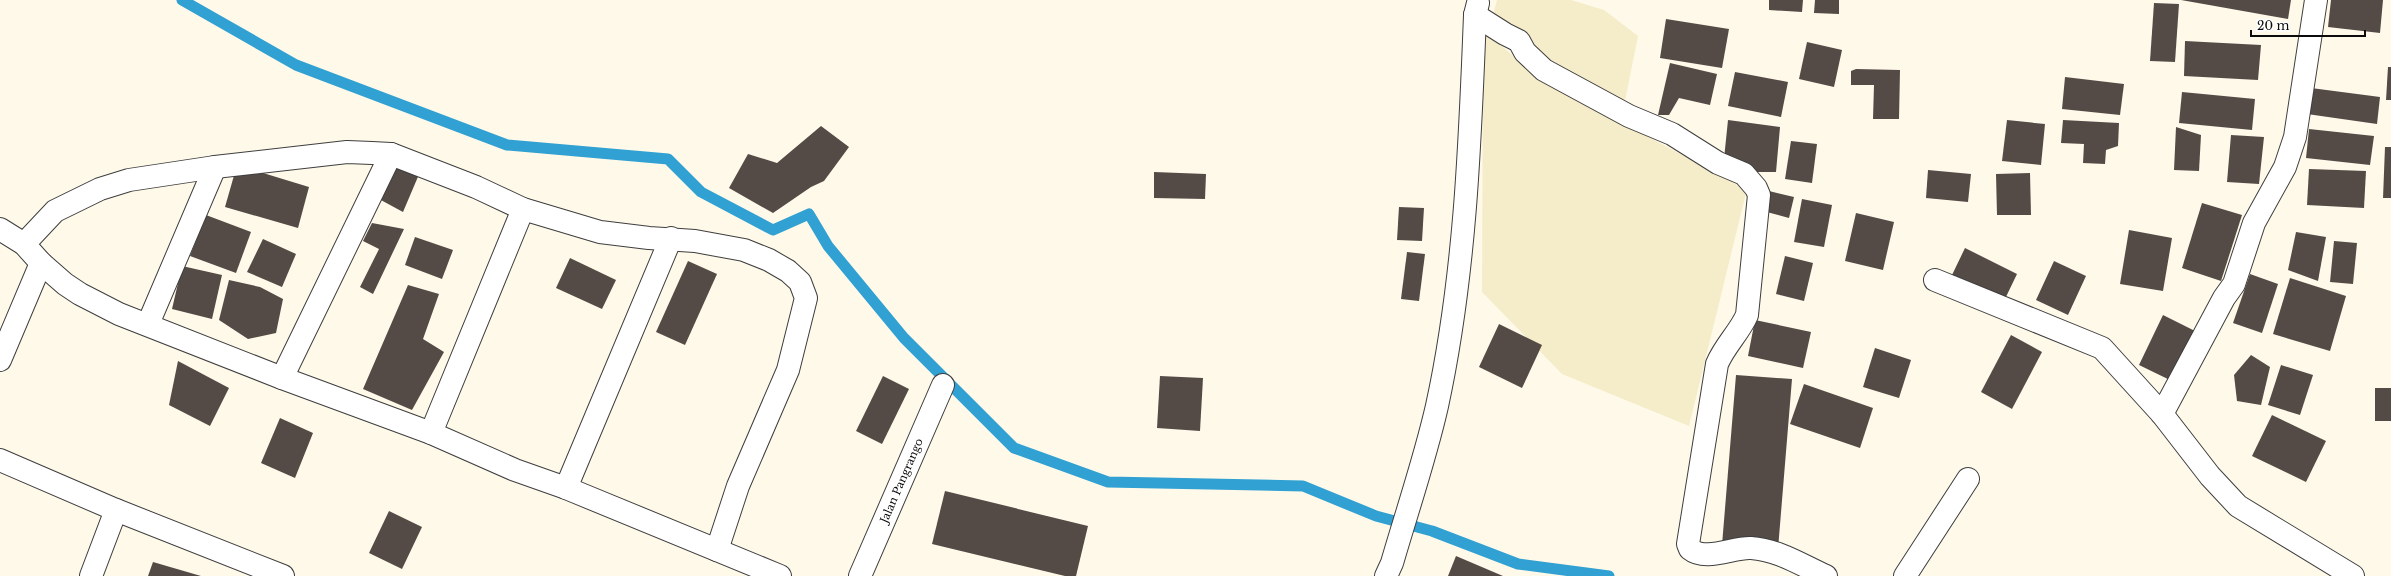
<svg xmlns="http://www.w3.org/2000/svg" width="2391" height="576" font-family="'Libre Baskerville',serif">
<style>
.farmland{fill:#f5edc9}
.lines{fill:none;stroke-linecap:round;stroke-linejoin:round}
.stream{stroke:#30a1d2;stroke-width:11}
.building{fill:#544b47}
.street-casing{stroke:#3e3e3e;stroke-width:24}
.street{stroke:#fff;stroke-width:22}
.labels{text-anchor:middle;stroke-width:4;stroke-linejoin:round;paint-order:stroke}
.street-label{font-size:11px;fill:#0b0b0b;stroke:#fff}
</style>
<rect width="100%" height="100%" fill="#fff9e9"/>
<g class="farmland">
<path d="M1497,0H1571L1604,10L1638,36L1625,101L1545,58L1493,15Z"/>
<path d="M1483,30L1544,82L1747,189L1689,426L1562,374L1482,292Z"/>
</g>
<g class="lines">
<path class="stream" d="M182,0L296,65L507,145L668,159L701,192L773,230L809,214L828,246L904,338L1014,448L1108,482L1303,486L1376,516L1432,531L1518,564L1609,576"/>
</g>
<g class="building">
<path d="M1769,0H1803L1802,12L1769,10Z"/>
<path d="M1815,0H1839V14L1814,13Z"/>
<path d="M2181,0H2291L2288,19Z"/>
<path d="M2331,0H2383L2380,33L2328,27Z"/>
<path d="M2154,3L2179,4L2175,62L2150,61Z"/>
<path d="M1666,19L1729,29L1722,68L1660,58Z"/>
<path d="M2185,41L2261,45L2258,80L2184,76Z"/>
<path d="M1807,42L1842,50L1834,87L1799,79Z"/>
<path d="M1670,63L1717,74L1710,105L1679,98L1669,115H1658Z"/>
<path d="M2388,67H2391V100H2386Z"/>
<path d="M1856,69L1900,70L1899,119H1873L1874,85H1851V71Z"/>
<path d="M1735,72L1788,82L1781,117L1728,106Z"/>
<path d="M2065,77L2124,84L2120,115L2062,109Z"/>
<path d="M2311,88L2380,97L2377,124L2307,114Z"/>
<path d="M2182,92L2255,99L2252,130L2179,123Z"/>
<path d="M1728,120L1780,127L1776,172H1747L1724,159Z"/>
<path d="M2007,120L2045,124L2041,165L2002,161Z"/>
<path d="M2063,120L2119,123L2118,146L2106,150L2105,164L2083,163L2084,144L2061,143Z"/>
<path d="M821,126L849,147L824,181L811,187L773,213L729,188L748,154L777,163Z"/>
<path d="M2176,127L2201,135L2199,171L2174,170Z"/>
<path d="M2309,129L2374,136L2370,165L2306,158Z"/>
<path d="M2231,135L2264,137L2259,184L2227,182Z"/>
<path d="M1791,141L1817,144L1812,183L1785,179Z"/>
<path d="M2385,147H2391V198H2383Z"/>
<path d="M394,161L420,172L403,212L379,199Z"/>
<path d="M237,165L309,187L298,228L225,207Z"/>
<path d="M2309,169L2366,171L2364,208L2307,205Z"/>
<path d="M1928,170L1971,174L1968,202L1926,198Z"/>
<path d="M1154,172L1206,174L1205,199L1154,198Z"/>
<path d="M2030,173L2031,215H1997L1996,174Z"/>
<path d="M1769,191L1794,197L1789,218L1763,211Z"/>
<path d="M1802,199L1832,205L1824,247L1794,242Z"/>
<path d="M2202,203L2242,215L2221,281L2182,268Z"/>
<path d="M1399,207L1424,208L1422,241L1397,240Z"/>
<path d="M1856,213L1894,222L1883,270L1845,261Z"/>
<path d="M206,215L251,232L236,273L190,256Z"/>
<path d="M372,223L404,229L373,294L360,287L379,249L363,241Z"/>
<path d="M2129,230L2172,238L2163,291L2120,284Z"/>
<path d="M2296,232L2326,237L2318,281L2288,270Z"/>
<path d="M415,237L453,250L442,279L405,265Z"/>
<path d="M263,239L296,254L282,287L247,272Z"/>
<path d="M2334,241L2357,243L2353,284L2330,282Z"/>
<path d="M1965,248L2017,274L2004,301L1952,275Z"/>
<path d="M1407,252L1425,254L1419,301L1401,299Z"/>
<path d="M1785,256L1813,263L1804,301L1776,294Z"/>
<path d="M570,258L616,280L602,309L556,288Z"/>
<path d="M688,261L717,274L685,345L656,332Z"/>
<path d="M2054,261L2086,276L2068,315L2036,300Z"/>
<path d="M182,266L222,275L212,319L172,309Z"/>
<path d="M2250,274L2278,284L2262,333L2233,323Z"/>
<path d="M2290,278L2346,296L2330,351L2273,334Z"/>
<path d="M229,280L260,287L283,299L276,333L248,339L219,320Z"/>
<path d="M408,285L439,294L423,339L444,352L412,410L363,389Z"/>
<path d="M2163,315L2199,333L2176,383L2139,365Z"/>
<path d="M1755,320L1811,332L1803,368L1748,356Z"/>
<path d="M1499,324L1542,345L1522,388L1479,367Z"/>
<path d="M2011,335L2042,352L2012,409L1981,392Z"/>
<path d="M1875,348L1911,360L1899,398L1863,387Z"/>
<path d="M2251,355L2270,367L2261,405L2237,401L2234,375Z"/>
<path d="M178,361L229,388L210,426L169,405Z"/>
<path d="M2281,365L2313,375L2300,415L2268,405Z"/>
<path d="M1736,375L1792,379L1778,549L1722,545Z"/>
<path d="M883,376L909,389L882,444L856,431Z"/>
<path d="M1160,376L1203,378L1200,431L1157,428Z"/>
<path d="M1804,384L1873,408L1860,448L1790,424Z"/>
<rect x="2375" y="388" width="16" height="33"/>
<path d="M2272,415L2326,441L2306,482L2252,456Z"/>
<path d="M280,418L313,433L295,478L261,463Z"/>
<path d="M945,491L1088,526L1076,576H1065L932,544Z"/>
<path d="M389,511L422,527L402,569L369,553Z"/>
<path d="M1456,556L1503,576H1448Z"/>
<path d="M153,562L201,576H148Z"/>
</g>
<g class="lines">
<defs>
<g id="street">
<path d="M1475,15L1505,34L1519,41L1525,52L1544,70L1629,116L1672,134L1718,163L1744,174L1756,188L1759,195L1747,315C1739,333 1725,345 1717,364L1688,544L1690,549C1706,562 1733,547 1751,548C1779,550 1801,565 1826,576"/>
<path d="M0,229L24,244L41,263L65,284L80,294L119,314L282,378L431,433L515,470L566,488L780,576"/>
<path d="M24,244L55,211L100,189L129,180L215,167L347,152L372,153L391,154L476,187L523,209L600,232L649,238L695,241L744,250L769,260L788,271L800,282L806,298L788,370L738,486L717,550"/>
<path d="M1935,280L2102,348L2162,414L2210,476L2238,506L2353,576"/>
<path d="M148,324L215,167"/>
<path d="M0,360L41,263"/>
<path d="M282,378L391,154"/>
<path d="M2162,414L2224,298L2234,284L2254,223L2285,167L2295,137L2316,0"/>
<path d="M431,433L523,209"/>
<path d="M0,460L116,510L283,576"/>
<path d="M566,488L671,238"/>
<path d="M91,576L116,510"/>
<path id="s1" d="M860,576L943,385"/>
<path d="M1386,576L1392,563C1407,511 1425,459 1437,406C1465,277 1470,146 1475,15L1478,3"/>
<path d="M1905,576L1968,479"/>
</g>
</defs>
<use href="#street" class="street-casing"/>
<use href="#street" class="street"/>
</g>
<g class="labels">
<g class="street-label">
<text dy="4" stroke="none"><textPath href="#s1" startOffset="104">Jalan Pangrango</textPath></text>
</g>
</g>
<path d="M2251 30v6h114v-6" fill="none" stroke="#0b0b0b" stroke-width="2"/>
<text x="2257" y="30" font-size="12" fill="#0b0b0b" stroke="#ffffff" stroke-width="3" paint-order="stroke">20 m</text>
</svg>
